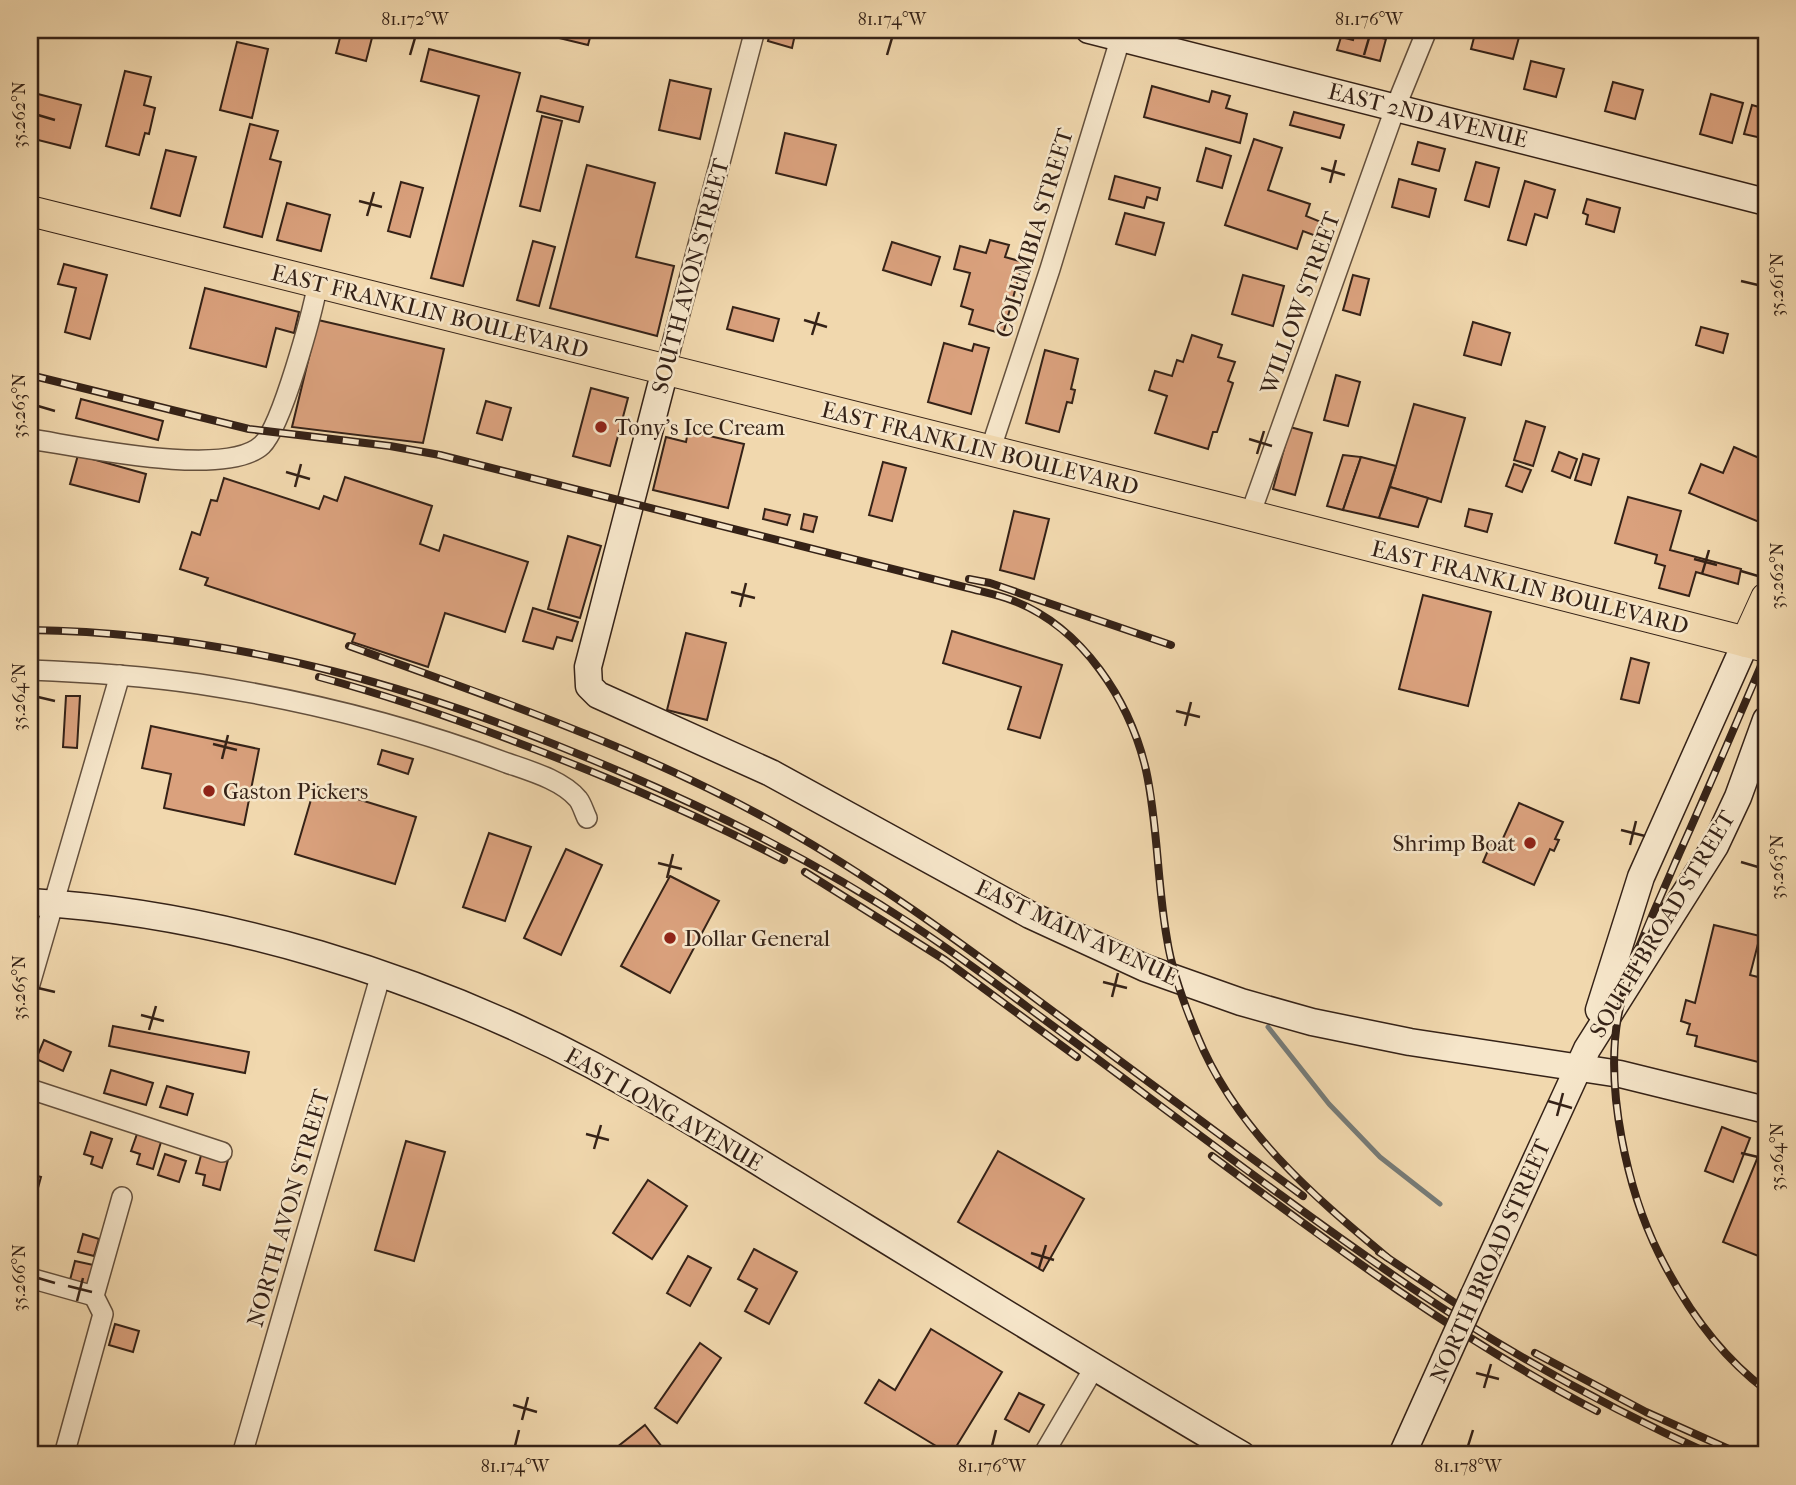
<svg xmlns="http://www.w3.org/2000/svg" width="1796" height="1485" font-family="'IM FELL French Canon',serif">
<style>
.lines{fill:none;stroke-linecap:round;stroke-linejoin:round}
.stream{stroke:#767b77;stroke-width:5}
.building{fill:#daa17d;stroke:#352217;stroke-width:2}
.street-casing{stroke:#64503d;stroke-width:22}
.secondary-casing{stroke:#352217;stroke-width:29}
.primary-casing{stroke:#352217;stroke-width:32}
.street{stroke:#f6e6ca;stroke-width:19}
.secondary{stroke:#f6e6ca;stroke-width:26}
.primary{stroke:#f1d8ae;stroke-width:30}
.rail-casing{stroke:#352217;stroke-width:8}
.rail{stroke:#f6e6ca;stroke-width:5;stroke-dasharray:16;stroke-linecap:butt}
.secondary-bridge-casing{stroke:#352217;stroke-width:29;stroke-linecap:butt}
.secondary-bridge{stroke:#f6e6ca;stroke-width:26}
.ticks{fill:none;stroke:#352217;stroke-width:2.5}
.poi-dot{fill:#8f2418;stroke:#f6e6ca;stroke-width:2.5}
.labels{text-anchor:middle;stroke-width:5;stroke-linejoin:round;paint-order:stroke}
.street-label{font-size:23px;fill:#352217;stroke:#f6e6ca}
.poi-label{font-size:23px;fill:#352217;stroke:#f6e6ca;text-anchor:start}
.neatline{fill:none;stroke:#352217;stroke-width:2.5}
.ticks-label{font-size:18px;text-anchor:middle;fill:#352217}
</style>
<rect width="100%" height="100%" fill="#f1d8ae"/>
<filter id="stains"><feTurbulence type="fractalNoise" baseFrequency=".00286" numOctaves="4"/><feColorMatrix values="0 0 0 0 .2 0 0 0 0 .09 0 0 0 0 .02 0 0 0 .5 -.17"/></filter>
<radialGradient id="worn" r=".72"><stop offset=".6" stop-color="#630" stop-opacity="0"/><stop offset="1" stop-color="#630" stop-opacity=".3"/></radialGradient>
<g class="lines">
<path class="stream" d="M1268,1027L1329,1104L1380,1157L1440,1204"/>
</g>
<g class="building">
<path d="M342,30H374L366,61L336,53Z"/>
<path d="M557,30H592L588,45L555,37Z"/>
<path d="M771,30H796L792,48L768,41Z"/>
<path d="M1476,30H1521L1513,59L1471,49Z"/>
<path d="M1355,31L1386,39L1380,61L1337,50L1341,37L1353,40Z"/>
<path d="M237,42L268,49L252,118L220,110Z"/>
<path d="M429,49L520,73L463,286L431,278L479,96L421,81Z"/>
<path d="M1531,61L1564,69L1556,97L1524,89Z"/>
<path d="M125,71L151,77L144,105L155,108L149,134L145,133L139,155L106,146Z"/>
<path d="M670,80L711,89L700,139L659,130Z"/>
<path d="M1613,82L1643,90L1635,119L1605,111Z"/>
<path d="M1152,86L1209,102L1212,91L1230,96L1226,108L1247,114L1240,143L1144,117Z"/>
<path d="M30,92L81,105L70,148L30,138Z"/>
<path d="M1711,94L1743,103L1732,143L1700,134Z"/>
<path d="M541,96L583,107L579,122L537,111Z"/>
<path d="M1752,105L1766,109V139L1744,134Z"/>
<path d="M1294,112L1344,125L1340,138L1290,125Z"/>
<path d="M542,116L562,121L540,211L520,206Z"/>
<path d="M250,124L278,131L270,159L281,162L262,237L224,227Z"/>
<path d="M785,133L836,145L826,185L776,173Z"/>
<path d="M1254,139L1282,148L1268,190L1310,204L1306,216L1321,222L1316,236L1303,231L1297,249L1225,225Z"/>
<path d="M1418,142L1445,149L1439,171L1412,164Z"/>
<path d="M1206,148L1231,156L1222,188L1197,181Z"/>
<path d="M166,150L196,157L180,216L151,208Z"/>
<path d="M1476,162L1499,168L1489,207L1465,200Z"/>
<path d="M587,165L655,183L636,257L674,266L657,336L550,308Z"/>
<path d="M1115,176L1160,188L1157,200L1147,197L1144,208L1109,199Z"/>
<path d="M1399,179L1436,189L1429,217L1392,207Z"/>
<path d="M1525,181L1555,190L1547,218L1535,214L1526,245L1508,240Z"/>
<path d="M401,182L423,188L410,237L388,231Z"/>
<path d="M1587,199L1620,208L1614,232L1586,224L1588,215L1583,213Z"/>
<path d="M287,203L330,215L321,251L277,240Z"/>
<path d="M1125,213L1164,223L1155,255L1116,244Z"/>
<path d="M990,240L1009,245L1005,257L1023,262L1003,334L969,324L973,310L961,306L970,273L954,269L960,246L986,253Z"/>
<path d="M533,241L555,247L539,306L517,300Z"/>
<path d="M892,242L940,257L931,285L883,270Z"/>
<path d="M64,264L107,275L90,339L65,332L76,288L58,284Z"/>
<path d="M1243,275L1284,286L1273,326L1232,314Z"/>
<path d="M1353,275L1369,279L1360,315L1343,310Z"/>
<path d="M205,288L299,312L294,333L276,328L266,367L190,348Z"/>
<path d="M733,307L779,319L773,341L727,329Z"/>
<path d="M318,320L444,349L423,443L292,427Z"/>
<path d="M1473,322L1510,333L1501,365L1464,355Z"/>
<path d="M1701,327L1728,334L1723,353L1696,345Z"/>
<path d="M1192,335L1222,345L1218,357L1235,362L1228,381L1233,383L1217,432H1213L1208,449L1155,433L1167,396L1149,390L1155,371L1172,376L1177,360L1183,362Z"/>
<path d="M944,343L972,351L974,344L989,348L971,414L928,402Z"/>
<path d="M1045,350L1078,359L1071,389L1075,390L1072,403L1067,402L1059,432L1026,423Z"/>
<path d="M1336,375L1360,382L1348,426L1324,420Z"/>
<path d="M591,388L628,398L610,466L573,456Z"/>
<path d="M81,399L163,421L158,440L76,418Z"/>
<path d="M486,401L511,408L502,440L477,433Z"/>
<path d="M1414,404L1465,418L1441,502L1390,487Z"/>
<path d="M1526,421L1545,427L1533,466L1514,460Z"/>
<path d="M1290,427L1312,433L1295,495L1273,489Z"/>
<path d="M688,431L744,444L728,508L653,490L666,437L686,442Z"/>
<path d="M1734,447L1766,461V519L1764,524L1689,493L1701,464L1723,473Z"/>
<path d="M1559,452L1577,459L1570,478L1552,471Z"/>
<path d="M1583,454L1599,459L1591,485L1575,480Z"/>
<path d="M78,455L146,474L139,502L70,484Z"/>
<path d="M1343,455L1361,457L1343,510L1327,506Z"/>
<path d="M1361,457L1396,466L1379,518L1343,510Z"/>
<path d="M883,462L906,468L892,521L869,515Z"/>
<path d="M1514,464L1531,470L1522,492L1506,486Z"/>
<path d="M345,477L432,506L420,544L439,551L444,535L528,562L505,632L445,613L428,667L352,642L355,634L205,585L208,578L180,569L192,532L200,535L211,500L217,501L224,478L319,509L324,496L337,501Z"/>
<path d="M1390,487L1428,498L1418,527L1379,518Z"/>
<path d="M1628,497L1681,511L1670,550L1741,569L1738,584L1696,572L1689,596L1659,588L1665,566L1655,563L1657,555L1615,543Z"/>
<path d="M765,509L790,515L787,525L763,519Z"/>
<path d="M1469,509L1492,514L1487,532L1465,526Z"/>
<path d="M1014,511L1049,519L1034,579L1000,570Z"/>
<path d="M804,514L817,517L813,532L801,529Z"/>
<path d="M568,536L601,546L580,618L548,609Z"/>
<path d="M1423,595L1491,612L1468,706L1399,689Z"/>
<path d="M533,608L578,622L572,641L557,637L553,649L523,641Z"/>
<path d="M952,631L1062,665L1040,738L1008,729L1021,687L943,663Z"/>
<path d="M686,633L726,643L707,720L667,710Z"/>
<path d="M1631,658L1649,663L1639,703L1621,699Z"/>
<path d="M66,696H80L77,748L63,747Z"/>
<path d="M151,726L259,749L244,825L164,808L171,774L142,768Z"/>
<path d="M382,750L413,759L408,774L378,764Z"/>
<path d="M315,786L416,817L395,884L295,854Z"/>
<path d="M1519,803L1563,822L1555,839L1559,840L1554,851L1550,849L1534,885L1483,862L1492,841L1500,845Z"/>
<path d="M489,833L531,847L505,921L463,907Z"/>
<path d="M566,849L602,865L561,955L524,938Z"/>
<path d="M670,876L719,901L670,993L621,966Z"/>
<path d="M1714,925L1760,936L1750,975L1766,979L1763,991L1766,992V1064L1695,1046L1697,1036L1687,1034L1690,1024L1681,1021L1686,1000L1695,1003Z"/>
<path d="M113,1026L249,1052L245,1073L109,1046Z"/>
<path d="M44,1040L71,1052L63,1071L36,1059Z"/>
<path d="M111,1070L153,1083L146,1105L104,1093Z"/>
<path d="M167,1086L193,1094L187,1115L160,1107Z"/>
<path d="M1722,1127L1750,1138L1733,1182L1705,1171Z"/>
<path d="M91,1132L112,1139L102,1168L91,1164L93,1157L84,1154Z"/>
<path d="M137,1134L161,1142L153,1169L137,1164L140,1154L131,1151Z"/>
<path d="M406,1141L445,1152L414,1261L375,1250Z"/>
<path d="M998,1151L1084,1199L1043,1271L958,1222Z"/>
<path d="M202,1152L228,1160L220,1190L203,1185L205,1175L196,1173Z"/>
<path d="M165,1154L186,1161L179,1182L158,1175Z"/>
<path d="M1759,1154L1766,1157V1259L1723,1242Z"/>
<path d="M30,1174L41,1177L35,1199L30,1197Z"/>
<path d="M648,1180L687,1206L652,1259L613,1233Z"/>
<path d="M83,1234L99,1239L94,1256L78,1252Z"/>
<path d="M754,1249L797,1272L769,1324L745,1311L757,1289L738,1279Z"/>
<path d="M688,1256L711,1268L690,1306L667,1293Z"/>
<path d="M75,1261L98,1266L93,1286L70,1280Z"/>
<path d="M115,1324L139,1331L133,1352L109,1345Z"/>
<path d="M931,1329L1002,1372L951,1455L865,1403L879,1380L895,1390Z"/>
<path d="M700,1343L721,1358L677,1423L655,1408Z"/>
<path d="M1019,1393L1044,1405L1029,1432L1005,1419Z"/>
<path d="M645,1425L662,1447L651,1455H607Z"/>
</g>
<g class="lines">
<defs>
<g id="street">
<path d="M665,370L755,30"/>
<path d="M30,439C78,446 226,479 262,445C282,426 312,314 318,283"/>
<path d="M990,451L1050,269L1123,30"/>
<path d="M1250,515L1396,106L1427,30"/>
<path d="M30,670C86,672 143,676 199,684C304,700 408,726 507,763C530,771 562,780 578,799C582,804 584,812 587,818"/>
<path d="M30,984L120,675"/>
<path d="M30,1089L222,1152"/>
<path d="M30,1278L94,1296"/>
<path d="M64,1455L103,1314L94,1296L122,1197"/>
<path d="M242,1455L381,974"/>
<path d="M1043,1455L1094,1368"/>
</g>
<g id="secondary">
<path d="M1089,30L1766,202"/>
<path d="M665,370L588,667L589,686L598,695L771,773L1030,915L1145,968L1241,1002L1312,1022L1410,1042L1620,1074L1766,1110"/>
<path d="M30,902C220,913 424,976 592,1065C684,1114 771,1170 860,1224C987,1302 1114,1380 1242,1455"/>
<path d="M1599,1010L1641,877L1746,642"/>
<path d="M1474,1295L1587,1049L1715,846L1738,797L1766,720"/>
</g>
<g id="primary">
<path d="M30,211L1213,506L1766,647"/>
<path d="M1746,642L1766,598"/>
</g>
</defs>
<use href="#street" class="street-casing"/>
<use href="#secondary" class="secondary-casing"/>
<use href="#primary" class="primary-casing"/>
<use href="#street" class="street"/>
<use href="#secondary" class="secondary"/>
<use href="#primary" class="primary"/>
<defs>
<g id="rail">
<path d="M30,375L249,429L390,446L440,455L968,588C983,592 999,595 1014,601C1083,628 1130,701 1146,770C1158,825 1157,883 1167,939C1172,972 1184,1004 1197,1035C1235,1129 1312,1195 1388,1258"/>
<path d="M969,579L990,583L1171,645"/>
<path d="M30,630C240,633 429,689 621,772C724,816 823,866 917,928C970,963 1020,1002 1072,1040C1184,1123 1296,1209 1412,1288C1507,1352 1608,1408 1712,1455"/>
<path d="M349,646C496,699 643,749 780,826C873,878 958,941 1043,1004C1130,1068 1216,1132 1303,1196"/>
<path d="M1766,654C1736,724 1706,794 1675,863C1654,913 1628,964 1618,1017C1605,1088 1627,1190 1659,1254C1685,1306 1719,1355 1766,1390"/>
<path d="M319,677C412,702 501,735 590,771C656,798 721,827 784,860"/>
<path d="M805,872L945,960L1077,1057"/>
<path d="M1212,1156C1336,1248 1460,1340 1597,1411"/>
<path d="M1379,1252L1461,1307"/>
<path d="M1535,1353L1646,1412L1742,1455"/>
</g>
</defs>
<use href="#rail" class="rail-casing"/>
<use href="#rail" class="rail"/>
<defs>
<path id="secondary-bridge" d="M1402,1455L1474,1295"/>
</defs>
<use href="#secondary-bridge" class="secondary-bridge-casing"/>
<use href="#secondary-bridge" class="secondary-bridge"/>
</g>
<path class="ticks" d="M410,55L415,38M887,55L892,38M1364,55L1369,38M38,115L55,120M1321,168L1345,175M1330,183L1336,160M359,201L382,207M367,216L374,192M1741,281L1758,285M804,320L827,327M812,335L819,312M38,406L55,411M1249,439L1272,446M1257,454L1264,431M286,472L310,479M295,487L301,464M1694,559L1717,565M1741,571L1758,576M1702,574L1709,550M731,592L755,598M740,607L746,583M38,697L55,701M1176,711L1200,717M1185,726L1191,702M213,744L237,750M222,759L228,735M1621,830L1645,836M1630,845L1636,821M1741,862L1758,867M658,863L682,869M667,878L673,854M1103,982L1127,988M38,988L55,992M1112,997L1118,973M141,1015L164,1021M149,1030L156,1006M1548,1101L1572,1108M1557,1116L1563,1093M586,1134L609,1140M594,1149L601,1125M1741,1153L1758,1157M1031,1253L1054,1260M1039,1268L1046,1245M38,1278L55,1283M68,1286L92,1292M77,1301L83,1278M1476,1373L1499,1379M1484,1388L1491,1364M513,1405L537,1412M522,1420L528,1397M515,1446L519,1430M992,1446L996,1430M1468,1446L1473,1430"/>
<g class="poi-dot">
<circle cx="601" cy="427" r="7"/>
<circle cx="209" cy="791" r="7"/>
<circle cx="1530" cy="843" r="7"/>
<circle cx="670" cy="938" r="7"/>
</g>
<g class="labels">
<g class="street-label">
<text transform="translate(1428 115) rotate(14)" y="8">EAST 2ND AVENUE</text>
<text transform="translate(1034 233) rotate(-73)" y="8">COLUMBIA STREET</text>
<text transform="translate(690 276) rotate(-75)" y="8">SOUTH AVON STREET</text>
<text transform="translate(1300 303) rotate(-70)" y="8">WILLOW STREET</text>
<text transform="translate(430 311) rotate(14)" y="8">EAST FRANKLIN BOULEVARD</text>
<text transform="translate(980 448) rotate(14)" y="8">EAST FRANKLIN BOULEVARD</text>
<text transform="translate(1530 587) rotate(14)" y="8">EAST FRANKLIN BOULEVARD</text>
<text transform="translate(1662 924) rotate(-59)" y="8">SOUTH BROAD STREET</text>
<text transform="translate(1077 932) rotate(25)" y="8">EAST MAIN AVENUE</text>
<text transform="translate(664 1109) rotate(30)" y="8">EAST LONG AVENUE</text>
<text transform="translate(288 1208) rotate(-74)" y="8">NORTH AVON STREET</text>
<text transform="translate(1490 1261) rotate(-66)" y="8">NORTH BROAD STREET</text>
</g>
<g class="poi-label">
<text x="615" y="435">Tony's Ice Cream</text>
<text x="223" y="799">Gaston Pickers</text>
<text x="1516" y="851" text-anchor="end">Shrimp Boat</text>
<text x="684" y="946">Dollar General</text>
</g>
</g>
<rect width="1796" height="1485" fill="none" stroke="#f1d8ae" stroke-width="77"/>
<rect x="38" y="38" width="1720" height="1408" class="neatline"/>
<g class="ticks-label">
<text x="415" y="25">81.172°W</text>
<text x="892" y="25">81.174°W</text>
<text x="1369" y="25">81.176°W</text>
<text transform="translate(19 115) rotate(-90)" y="6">35.262°N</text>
<text transform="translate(1777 285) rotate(-90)" y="6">35.261°N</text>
<text transform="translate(19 406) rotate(-90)" y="6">35.263°N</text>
<text transform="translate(1777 576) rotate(-90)" y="6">35.262°N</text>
<text transform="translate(19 697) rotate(-90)" y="6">35.264°N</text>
<text transform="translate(1777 867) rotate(-90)" y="6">35.263°N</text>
<text transform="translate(19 988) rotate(-90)" y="6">35.265°N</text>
<text transform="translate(1777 1157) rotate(-90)" y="6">35.264°N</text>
<text transform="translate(19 1278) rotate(-90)" y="6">35.266°N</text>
<text x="515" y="1472">81.174°W</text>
<text x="992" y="1472">81.176°W</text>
<text x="1468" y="1472">81.178°W</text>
</g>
<rect width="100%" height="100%" filter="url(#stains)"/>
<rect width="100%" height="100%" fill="url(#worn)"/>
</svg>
